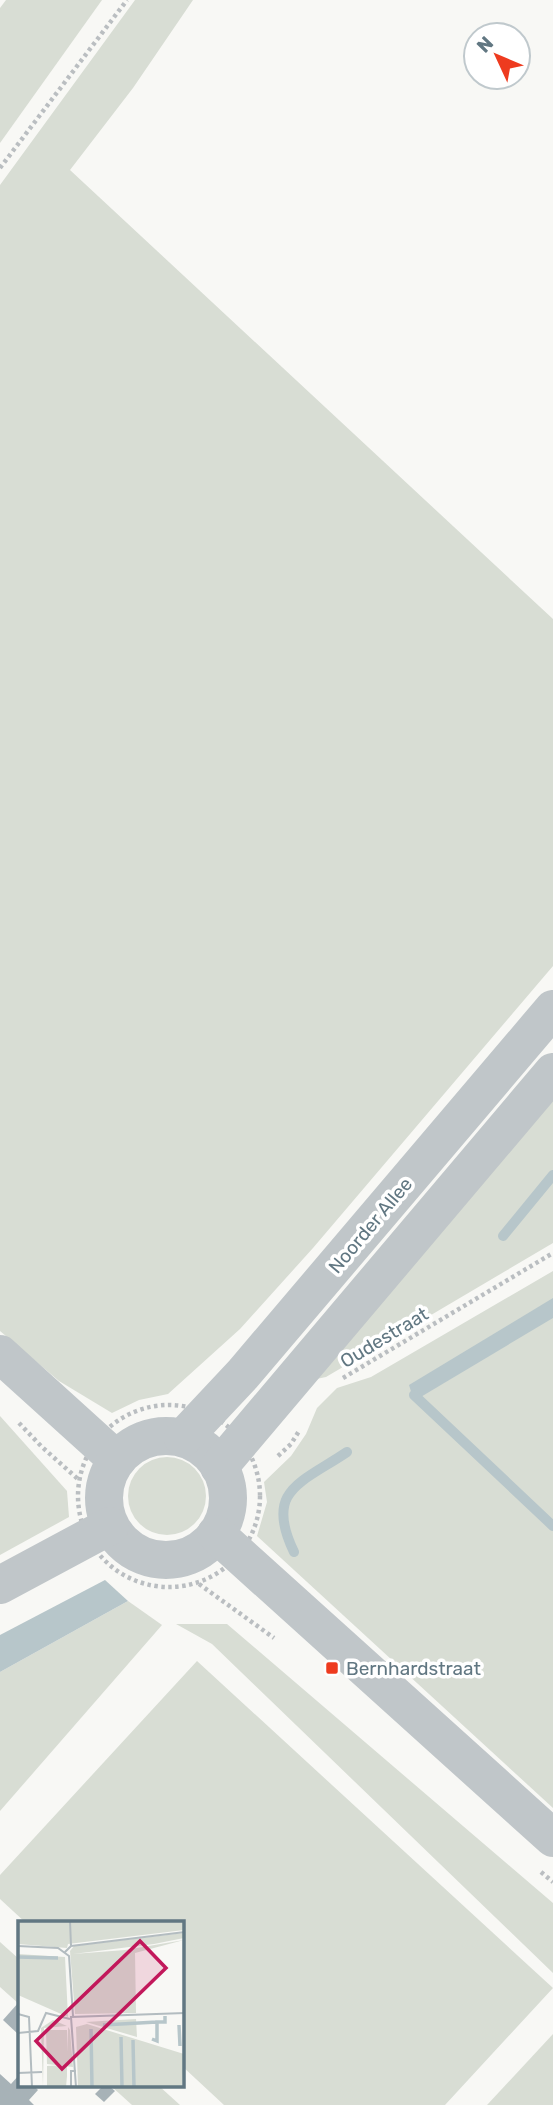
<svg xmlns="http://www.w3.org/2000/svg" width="553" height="2105" font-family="Rubik,sans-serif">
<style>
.green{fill:#d8ddd4}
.water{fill:#b7c6ca}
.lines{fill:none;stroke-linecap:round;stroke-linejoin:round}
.stream{stroke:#b7c6ca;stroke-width:10}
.building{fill:#a7b2b7}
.path{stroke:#babec1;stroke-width:4.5;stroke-dasharray:3.5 3.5;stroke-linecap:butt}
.minor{stroke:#c0c6c9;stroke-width:38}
.poi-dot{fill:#ee3b1f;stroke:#fff;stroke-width:2.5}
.labels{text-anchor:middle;stroke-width:7;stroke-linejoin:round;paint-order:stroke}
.street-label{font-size:19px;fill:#617782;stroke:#fff}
.poi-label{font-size:19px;fill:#617782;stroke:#fff;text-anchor:start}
.inset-river{fill:none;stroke:#b7c6ca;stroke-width:3.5}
.inset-road{fill:none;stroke:#b3bcc0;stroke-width:2}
.view{fill:#c2185b;fill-opacity:0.15;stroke:#c2185b;stroke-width:3.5}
.inset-edge{fill:none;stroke:#617782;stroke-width:3.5}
</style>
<rect width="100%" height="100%" fill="#f8f8f5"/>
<g class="green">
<path d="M6,0H102L0,143V8Z"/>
<path d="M135,0H193L133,88L70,170L553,619V966L313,1248L240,1329L168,1394L139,1400L112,1413L59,1381L0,1331V185Z"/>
<path d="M553,1087V1243L326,1377L302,1382Z"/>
<path d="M553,1271V1808L257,1536L267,1502L264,1482L291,1456L306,1434L317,1408L337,1388L371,1377Z"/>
<path d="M0,1416L67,1491L69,1517L0,1555Z"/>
<circle cx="167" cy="1496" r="39"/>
<path d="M128,1601L162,1625L0,1811V1672Z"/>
<path d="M176,1624H227L553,1903V1973L212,1644Z"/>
<path d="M197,1661L553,1988L445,2105H224L182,2066V1923H26L0,1899V1875Z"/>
<path d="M0,1942L19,1959V2004L0,1987Z"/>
<path d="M553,2034V2105H487Z"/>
<path d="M111,2086H159L180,2105H132Z"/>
</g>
<g class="water">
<path d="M553,1298V1318L414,1401L409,1385Z"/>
<path d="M105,1580L128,1601L0,1672V1635Z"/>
</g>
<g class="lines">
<g class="stream">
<path d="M503,1236L553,1175"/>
<path d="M414,1395L553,1526"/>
<path d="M294,1552C264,1490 301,1483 347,1452"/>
</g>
</g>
<g class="building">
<path d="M19,2002V2035L3,2020Z"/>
<path d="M0,2074L11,2084L19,2075V2086H34L38,2090L29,2100L34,2105H0Z"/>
<path d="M103,2086H109L115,2091L104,2102L95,2094Z"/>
</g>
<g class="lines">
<g class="path">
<path d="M0,168L127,0"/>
<path d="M343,1378L553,1253"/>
<circle cx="169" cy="1496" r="91"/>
<path d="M19,1423L42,1447L79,1480"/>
<path d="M278,1456L291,1444L299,1431"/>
<path d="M199,1584L274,1638"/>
<path d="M541,1872L553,1882"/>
</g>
<g class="minor">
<path d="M0,1354L117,1460"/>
<circle cx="166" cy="1498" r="62"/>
<path d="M183,1438L243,1374L553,1009"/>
<path d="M219,1467L553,1072"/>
<path d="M216,1534L553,1838"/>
<path d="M0,1585L110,1526"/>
</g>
</g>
<rect class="poi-dot" x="325" y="1661" width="14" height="14" rx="3.5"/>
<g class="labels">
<g class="street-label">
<text transform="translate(370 1225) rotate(-50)" y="7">Noorder Allee</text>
<text transform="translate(384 1337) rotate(-31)" y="7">Oudestraat</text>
</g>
<g class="poi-label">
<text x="346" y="1675">Bernhardstraat</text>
</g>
</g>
<g transform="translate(18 1921)">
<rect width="166" height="166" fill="#f8f8f5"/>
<path d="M0,0H166V9L50,23L49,27L0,23ZM166,12V17L136,23L55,33L107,29L166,19L117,32L118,92L57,93L52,30L56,25ZM0,33L47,36L50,96L0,74ZM118,98L119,116L68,101L84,100ZM35,99L49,105L26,107L25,166L23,107ZM69,103L166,133L164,166H60L58,106ZM50,106L52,109L55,146L29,143L28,109H49L50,131ZM48,144L49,147V166L48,155V166H29V145Z" fill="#d8ddd4"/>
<path class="inset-river" d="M0,36L40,37M85,104L139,101M161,104L162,125M73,108L74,166M103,116L104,166M134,118L139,120V101H147V95M115,119L116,166"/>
<path class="inset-road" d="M0,25L40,27L51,35L55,95M53,25L167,11M47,31L53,25L52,0M0,93L11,96L14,166M0,112L20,110L28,92L52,98M0,152L24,151M53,166V150H58M58,166L53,96L167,92"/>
<path class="view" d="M122,20L148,47L44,148L18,120Z"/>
<rect width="166" height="166" class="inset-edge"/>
</g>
<g transform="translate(497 56) rotate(314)"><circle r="33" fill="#ffffff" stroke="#c0c9cd" stroke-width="2"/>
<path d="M0-5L12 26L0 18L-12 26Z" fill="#ee3b1f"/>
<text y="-10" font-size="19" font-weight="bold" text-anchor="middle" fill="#617782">N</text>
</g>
</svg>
